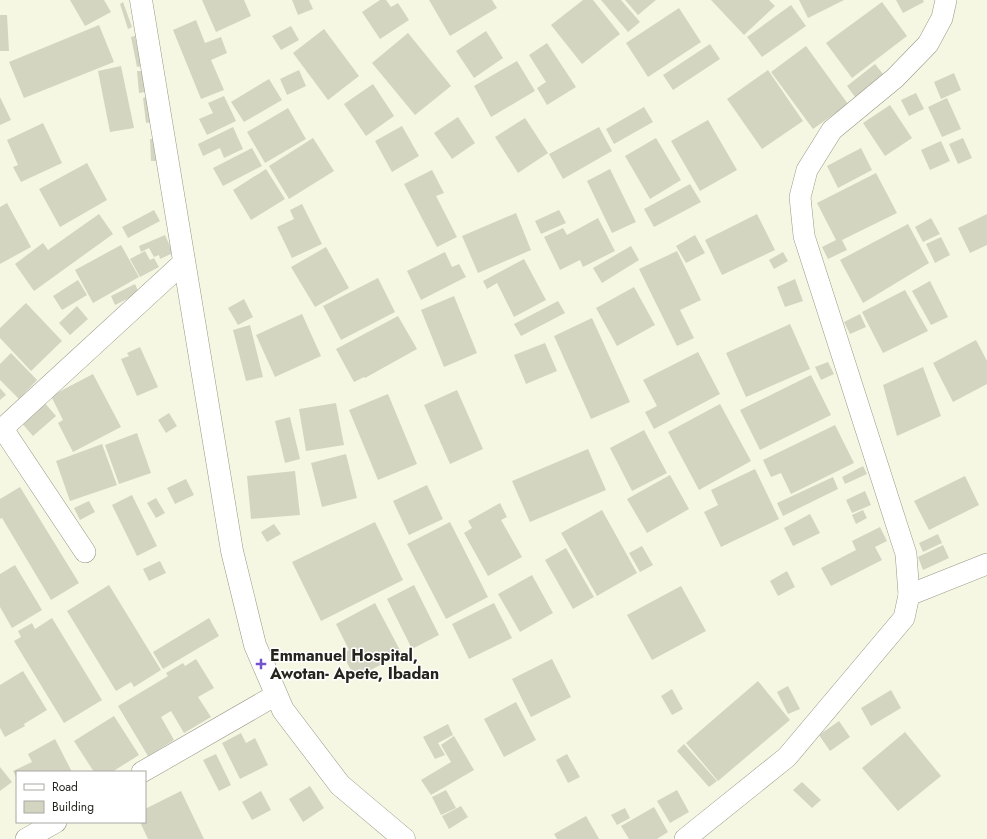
<svg xmlns="http://www.w3.org/2000/svg" width="987" height="839" font-family="Jost,sans-serif">
<style>
.building{fill:#d4d5c1}
.lines{fill:none;stroke-linecap:round;stroke-linejoin:round}
.street-casing{stroke:#969885;stroke-width:22}
.secondary-casing{stroke:#969885;stroke-width:23}
.street{stroke:#fff;stroke-width:21}
.secondary{stroke:#fff;stroke-width:22}
.poi-dot{fill:#7454ce;stroke:#fff;stroke-width:1.5}
.labels{text-anchor:middle;stroke-width:3;stroke-linejoin:round;paint-order:stroke}
.poi-label{font-size:16px;font-weight:bold;fill:#25251e;stroke:#fff;text-anchor:start}
</style>
<rect width="100%" height="100%" fill="#f6f7e3"/>
<g class="building">
<path d="M70,0H104L111,12L85,26Z"/>
<path d="M202,0H244L251,16L216,32Z"/>
<path d="M292,0H309L313,9L298,15Z"/>
<path d="M380,0H386L391,7L398,3L409,20L380,39L362,12Z"/>
<path d="M429,0H492L497,8L450,36Z"/>
<path d="M583,0H593L620,34L582,64L551,25Z"/>
<path d="M601,0H621L640,22L628,32Z"/>
<path d="M625,0H656L638,15Z"/>
<path d="M711,0H769L775,6L744,35Z"/>
<path d="M799,0H844L808,18Z"/>
<path d="M896,0H923L924,2L903,13Z"/>
<path d="M123,2L132,27L128,29L120,4Z"/>
<path d="M882,2L907,36L852,78L826,43Z"/>
<path d="M791,5L806,26L762,57L747,37Z"/>
<path d="M679,8L701,42L648,77L626,43Z"/>
<path d="M0,15H7L9,51H0Z"/>
<path d="M196,20L205,43L221,37L227,53L211,60L224,90L201,99L173,30Z"/>
<path d="M99,25L114,62L24,98L9,62Z"/>
<path d="M291,26L299,40L281,50L272,36Z"/>
<path d="M324,29L359,76L328,100L293,53Z"/>
<path d="M486,31L503,58L474,78L456,51Z"/>
<path d="M408,33L451,86L415,115L372,63Z"/>
<path d="M135,36L141,66L137,67L131,37Z"/>
<path d="M547,43L576,87L547,105L537,88L546,82L529,55Z"/>
<path d="M710,44L720,59L673,90L663,75Z"/>
<path d="M806,46L848,104L813,129L771,72Z"/>
<path d="M517,61L535,91L491,117L474,86Z"/>
<path d="M875,64L883,74L855,97L847,86Z"/>
<path d="M121,66L134,128L110,132L98,71Z"/>
<path d="M299,70L306,86L287,95L280,79Z"/>
<path d="M768,70L803,121L762,149L727,99Z"/>
<path d="M137,71H143L145,92L139,93Z"/>
<path d="M954,73L961,90L941,99L934,82Z"/>
<path d="M269,79L282,100L244,122L231,102Z"/>
<path d="M373,84L394,116L366,136L344,104Z"/>
<path d="M916,93L924,109L909,116L901,100Z"/>
<path d="M224,96L236,121L207,135L199,119L213,113L208,103Z"/>
<path d="M0,97L11,120L0,125Z"/>
<path d="M147,97L151,122L146,123L143,98Z"/>
<path d="M947,98L961,129L942,137L928,107Z"/>
<path d="M890,105L912,138L885,156L863,123Z"/>
<path d="M644,107L653,122L614,144L606,129Z"/>
<path d="M288,108L306,139L265,163L247,132Z"/>
<path d="M458,117L475,143L452,159L434,133Z"/>
<path d="M525,118L548,153L518,173L495,137Z"/>
<path d="M708,120L737,170L700,191L671,141Z"/>
<path d="M43,123L62,163L21,182L13,167L18,165L7,140Z"/>
<path d="M402,126L419,156L392,172L375,141Z"/>
<path d="M233,127L243,149L224,158L220,148L203,156L198,144Z"/>
<path d="M599,127L612,151L563,179L549,154Z"/>
<path d="M313,138L334,171L289,199L269,166Z"/>
<path d="M656,138L681,180L650,199L625,156Z"/>
<path d="M963,138L972,158L958,164L949,144Z"/>
<path d="M150,139H156L158,161H151Z"/>
<path d="M941,141L950,161L930,170L921,150Z"/>
<path d="M252,148L262,166L223,186L213,168Z"/>
<path d="M861,148L872,170L838,188L827,166Z"/>
<path d="M87,163L107,200L60,227L39,189Z"/>
<path d="M266,169L285,199L251,220L233,190Z"/>
<path d="M610,169L636,222L612,233L587,181Z"/>
<path d="M432,170L444,193L436,196L457,237L437,247L404,184Z"/>
<path d="M876,173L897,213L842,240L847,250L828,259L822,247L836,240L817,203Z"/>
<path d="M690,184L701,202L654,227L644,209Z"/>
<path d="M7,203L31,247L0,264V207Z"/>
<path d="M302,204L322,244L292,258L277,227L294,219L290,210Z"/>
<path d="M154,210L160,221L128,238L122,227Z"/>
<path d="M559,210L566,223L541,234L535,221Z"/>
<path d="M516,213L531,250L478,273L462,236Z"/>
<path d="M99,214L113,234L34,291L15,264L43,243L48,250Z"/>
<path d="M757,214L775,250L722,275L705,240Z"/>
<path d="M987,214V245L970,253L958,228Z"/>
<path d="M598,218L615,251L583,267L580,260L560,270L544,237L563,228L567,235Z"/>
<path d="M931,218L940,234L923,242L915,227Z"/>
<path d="M908,224L929,263L863,303L840,260Z"/>
<path d="M165,235L173,253L160,259L159,255L154,257L149,248L141,252L139,246Z"/>
<path d="M695,235L705,253L686,263L676,246Z"/>
<path d="M941,237L950,255L935,263L926,244Z"/>
<path d="M121,245L139,277L93,303L75,270Z"/>
<path d="M631,246L639,260L602,283L593,268Z"/>
<path d="M326,247L349,288L315,307L291,267Z"/>
<path d="M145,251L150,260L154,258L159,267L140,277L130,259Z"/>
<path d="M677,251L701,300L680,310L694,338L677,346L639,269Z"/>
<path d="M445,252L452,267L459,264L466,277L421,300L407,271Z"/>
<path d="M783,252L788,261L774,269L769,260Z"/>
<path d="M524,259L546,300L514,317L497,283L487,289L483,281Z"/>
<path d="M378,278L395,312L341,340L323,306Z"/>
<path d="M795,279L803,301L785,307L777,287Z"/>
<path d="M78,280L87,295L62,310L53,296Z"/>
<path d="M930,281L948,317L931,325L912,291Z"/>
<path d="M135,284L139,293L115,305L111,296Z"/>
<path d="M634,287L655,325L617,346L596,308Z"/>
<path d="M905,290L928,331L883,353L862,312Z"/>
<path d="M454,296L477,353L444,367L421,310Z"/>
<path d="M244,299L253,317L238,325L228,308Z"/>
<path d="M558,301L565,313L521,336L514,324Z"/>
<path d="M26,303L62,341L31,371L0,338V328Z"/>
<path d="M77,306L88,319L70,335L59,323Z"/>
<path d="M302,314L321,356L275,377L256,335Z"/>
<path d="M860,314L866,327L850,334L844,322Z"/>
<path d="M398,316L417,349L365,378L364,377L354,382L336,349Z"/>
<path d="M592,318L630,402L591,419L554,336Z"/>
<path d="M790,324L810,369L746,397L726,353Z"/>
<path d="M250,325L263,377L246,381L233,330Z"/>
<path d="M976,340L987,361V384L953,402L933,363Z"/>
<path d="M545,343L557,371L526,384L514,355Z"/>
<path d="M140,347L158,387L137,396L121,359L129,356L127,353Z"/>
<path d="M698,352L720,394L654,429L645,412L657,406L643,380Z"/>
<path d="M11,353L37,380L19,399L0,380V364Z"/>
<path d="M828,362L834,374L821,380L815,367Z"/>
<path d="M923,367L941,416L897,436L883,385Z"/>
<path d="M93,374L121,427L73,452L58,423L63,420L51,396Z"/>
<path d="M811,375L831,415L760,450L740,410Z"/>
<path d="M0,388L6,395L0,400Z"/>
<path d="M457,390L483,449L450,464L424,405Z"/>
<path d="M388,394L417,464L378,480L349,410Z"/>
<path d="M43,401L56,416L33,436L20,421Z"/>
<path d="M336,403L344,445L306,451L299,409Z"/>
<path d="M720,404L751,461L699,490L668,432Z"/>
<path d="M169,413L177,426L166,433L158,420Z"/>
<path d="M290,417L300,459L285,463L275,421Z"/>
<path d="M835,425L854,463L791,494L781,473L771,477L763,460Z"/>
<path d="M644,430L667,473L632,491L610,448Z"/>
<path d="M137,433L151,473L119,484L105,445Z"/>
<path d="M102,444L117,485L70,501L56,461Z"/>
<path d="M588,449L606,490L530,522L512,481Z"/>
<path d="M346,454L357,498L322,507L311,463Z"/>
<path d="M863,466L867,474L845,484L842,477Z"/>
<path d="M755,469L779,519L721,547L704,512L718,505L711,490Z"/>
<path d="M295,471L300,515L251,519L247,476Z"/>
<path d="M670,475L689,509L647,533L627,499Z"/>
<path d="M965,476L979,505L929,530L914,501Z"/>
<path d="M833,477L838,489L783,516L777,503Z"/>
<path d="M186,479L194,495L175,504L167,488Z"/>
<path d="M427,485L443,519L409,535L393,501Z"/>
<path d="M20,487L79,583L51,600L2,518L0,519V499Z"/>
<path d="M865,491L871,505L852,513L846,500Z"/>
<path d="M132,495L157,546L137,556L112,505Z"/>
<path d="M156,498L165,513L156,518L147,503Z"/>
<path d="M89,501L95,512L80,520L74,508Z"/>
<path d="M500,503L507,517L501,520L522,557L488,576L464,533L472,528L468,521Z"/>
<path d="M602,510L637,573L597,596L561,533Z"/>
<path d="M863,510L867,518L856,524L852,515Z"/>
<path d="M810,514L820,533L793,546L784,528Z"/>
<path d="M375,522L403,580L321,621L292,562Z"/>
<path d="M450,522L488,597L446,619L407,544Z"/>
<path d="M274,524L281,534L267,542L261,532Z"/>
<path d="M880,527L887,541L875,547L882,560L831,586L821,568L856,550L852,541Z"/>
<path d="M938,534L942,543L923,552L919,543Z"/>
<path d="M943,545L949,558L923,570L918,557Z"/>
<path d="M642,546L653,565L640,572L629,553Z"/>
<path d="M566,548L594,597L573,609L545,560Z"/>
<path d="M160,561L166,573L149,581L143,569Z"/>
<path d="M15,565L42,610L12,628L0,607V574Z"/>
<path d="M787,571L795,587L778,596L770,581Z"/>
<path d="M532,575L553,613L520,632L498,594Z"/>
<path d="M109,585L161,670L134,687L131,682L116,691L67,611Z"/>
<path d="M414,585L439,635L412,649L387,599Z"/>
<path d="M681,586L706,631L652,660L627,615Z"/>
<path d="M375,603L402,654L355,678L342,653L349,650L336,624Z"/>
<path d="M494,603L512,638L469,659L452,624Z"/>
<path d="M52,618L102,700L64,723L14,641L21,637L18,631L32,623L35,629Z"/>
<path d="M209,618L219,636L163,669L153,652Z"/>
<path d="M196,659L214,688L198,697L211,717L184,733L171,711L161,717L174,740L148,756L118,706L168,676L166,673L183,663L185,666Z"/>
<path d="M552,659L571,697L531,717L512,679Z"/>
<path d="M23,671L47,710L24,724L25,726L5,737L0,728V685Z"/>
<path d="M758,681L790,720L718,781L686,743Z"/>
<path d="M788,686L800,709L788,714L777,692Z"/>
<path d="M672,689L683,709L672,715L661,696Z"/>
<path d="M891,690L901,708L871,726L861,708Z"/>
<path d="M516,702L536,740L504,757L484,719Z"/>
<path d="M114,716L139,755L112,772H94L74,741Z"/>
<path d="M839,721L850,737L830,751L819,735Z"/>
<path d="M448,724L453,735L438,743L445,755L435,759L423,737Z"/>
<path d="M905,732L941,776L898,811L862,768Z"/>
<path d="M241,733L246,743L255,738L268,765L240,779L222,743Z"/>
<path d="M454,736L474,770L431,795L421,780L451,762L441,745Z"/>
<path d="M55,739L72,772H17V778L13,771L32,762L28,754Z"/>
<path d="M684,744L717,781L709,787L677,751Z"/>
<path d="M216,754L231,785L219,791L203,760Z"/>
<path d="M567,754L580,777L568,783L556,760Z"/>
<path d="M0,767L12,782L0,791Z"/>
<path d="M802,782L821,800L812,808L793,790Z"/>
<path d="M310,786L324,808L303,822L289,799Z"/>
<path d="M446,790L456,808L441,815L432,797Z"/>
<path d="M677,790L689,812L670,823L657,801Z"/>
<path d="M181,791L204,839H148L140,822H145V809Z"/>
<path d="M261,791L271,810L252,820L242,802Z"/>
<path d="M461,806L468,817L449,829L442,816Z"/>
<path d="M654,807L668,832L657,839H629L621,826Z"/>
<path d="M625,808L630,818L617,825L611,815Z"/>
<path d="M586,816L599,839H557L554,834Z"/>
</g>
<g class="lines">
<defs>
<g id="street">
<path d="M3,429L85,552"/>
<path d="M0,431L184,262"/>
<path d="M909,595L987,564"/>
<path d="M142,772L276,695"/>
<path d="M26,839L56,822"/>
<path d="M685,839L787,757L904,618L909,595L906,554L804,236L800,197L807,170L832,130L895,78L928,44L942,18L946,0"/>
</g>
<path id="secondary" d="M141,0L232,551L255,645L283,710L340,785L404,839"/>
</defs>
<use href="#street" class="street-casing"/>
<use href="#secondary" class="secondary-casing"/>
<use href="#street" class="street"/>
<use href="#secondary" class="secondary"/>
</g>
<path class="poi-dot" d="M259 658h4v4h4v4h-4v4h-4v-4h-4v-4h4z"/>
<g class="labels">
<g class="poi-label">
<text x="270" y="661">Emmanuel Hospital,<tspan x="270" dy="18">Awotan- Apete, Ibadan</tspan></text>
</g>
</g>
<rect x="16" y="771" width="130" height="52" fill="#ffffff" stroke="#a8a8a5"/>
<rect x="24" y="784" width="20" height="6" fill="#ffffff" stroke="#a8a8a5"/>
<text x="52" y="791" font-size="12" fill="#25251e">Road</text>
<rect x="24" y="801" width="20" height="12" fill="#d4d5c1" stroke="#a8a8a5"/>
<text x="52" y="811" font-size="12" fill="#25251e">Building</text>
</svg>
